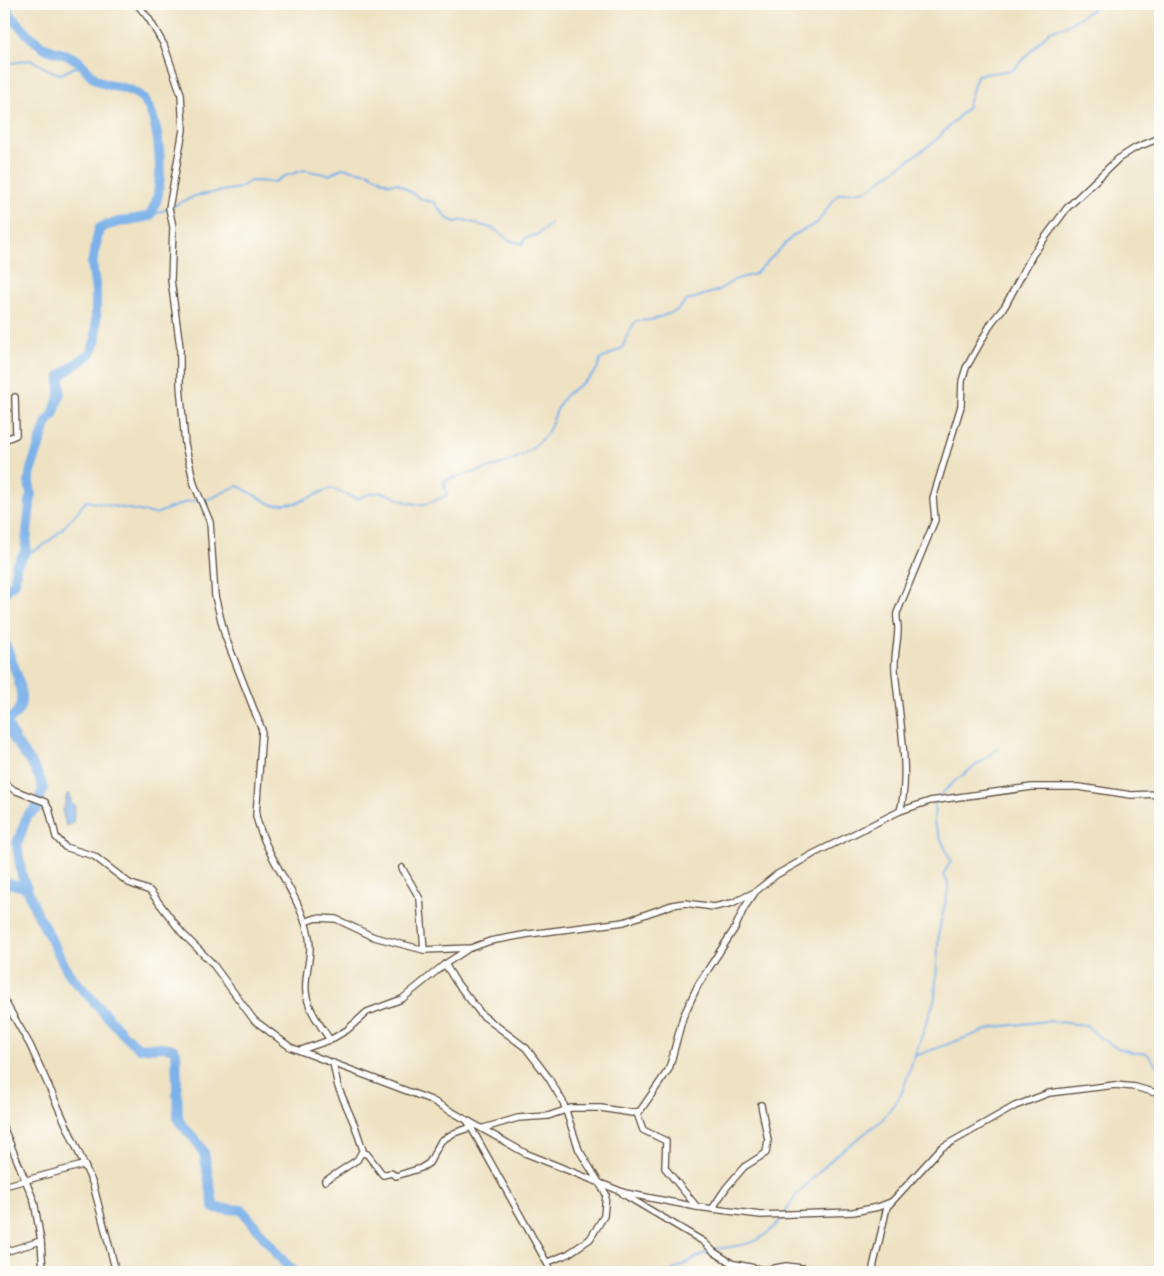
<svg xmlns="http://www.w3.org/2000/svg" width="1164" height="1276" font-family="'IM FELL English',serif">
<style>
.water{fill:#7bb1e9;stroke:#5b6e84}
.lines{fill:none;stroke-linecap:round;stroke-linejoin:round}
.stream{stroke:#7bb1e9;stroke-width:2}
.river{stroke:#7bb1e9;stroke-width:10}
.minor-casing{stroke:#564637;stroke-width:8}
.minor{stroke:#fff;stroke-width:5.5}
</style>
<rect width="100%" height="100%" fill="#fdfcf7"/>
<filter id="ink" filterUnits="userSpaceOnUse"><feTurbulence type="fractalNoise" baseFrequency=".02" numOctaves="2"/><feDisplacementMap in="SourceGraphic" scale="10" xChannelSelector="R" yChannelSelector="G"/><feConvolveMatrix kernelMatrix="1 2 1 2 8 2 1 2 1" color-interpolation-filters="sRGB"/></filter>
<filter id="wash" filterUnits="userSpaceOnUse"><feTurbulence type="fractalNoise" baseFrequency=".0096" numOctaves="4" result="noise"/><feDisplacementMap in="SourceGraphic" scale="20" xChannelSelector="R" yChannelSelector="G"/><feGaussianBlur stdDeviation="1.12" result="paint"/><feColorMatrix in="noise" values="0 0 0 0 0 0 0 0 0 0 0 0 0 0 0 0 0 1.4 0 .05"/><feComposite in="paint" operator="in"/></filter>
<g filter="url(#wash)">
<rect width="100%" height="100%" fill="#eee2c3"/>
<path class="water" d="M67,794H70L71,802L75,806L73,823L66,826L62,810L64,808Z"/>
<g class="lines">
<g class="stream">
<path d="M4,64L32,60L50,71L61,74L75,67H84"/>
<path d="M171,207L195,196L239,188L250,181L274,182L285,176L304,170L329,175L342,168L369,173L389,184L397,183L423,200L434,202L448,219L455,222L465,220L494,229L509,240L522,244L525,238L537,235L551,223"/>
<path d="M150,216L167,209"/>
<path d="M203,500C217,499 225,489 238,486L273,505L297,503L331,488L357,499C392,481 394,507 425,504C433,503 439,497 447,496L444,481C480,468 522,467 547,433C555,421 555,406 566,395C577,385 598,377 600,360L622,348L631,328L636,321L651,320L676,311L686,301L719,290L734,280L755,274L794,235L817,223L838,194L867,190L934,142L967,108L977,75L1013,70L1050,31L1068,25L1100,4"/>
<path d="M25,553C46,552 73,517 86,501L155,514L186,502L198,500"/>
<path d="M915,1056L995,1027L1048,1021L1086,1025L1100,1038L1118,1048L1135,1053H1147L1155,1064L1160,1067"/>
<path d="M785,1213L797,1194L835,1156L881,1121L901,1095L935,998L939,931L948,890V883L943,875L951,861L934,824L935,800L955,781L998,749"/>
<path d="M714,1249C748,1245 761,1244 783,1217"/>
<path d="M669,1272L709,1251"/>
</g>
<g class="river">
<path d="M4,593L15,582L16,565L25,553L31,494L29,481L31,469L47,422L53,415L60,394V376L90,354L96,339V291L92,264L99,229C111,221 135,220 150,216C152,210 156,204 157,198C163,174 161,108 137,94C124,85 114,88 102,83C90,78 86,67 77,60C66,53 55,53 45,48C33,41 9,17 4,4"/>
<path d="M4,642C11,658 28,694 18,711C15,715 11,719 7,722C16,752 37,761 43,789L36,809L27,816L17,844L22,876L36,911L69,974L125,1036L139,1048L165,1047L173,1049L176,1053L178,1119C185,1132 199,1140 204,1153L214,1208L242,1210L284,1262L295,1272"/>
<path d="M4,882L27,888"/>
</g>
</g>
</g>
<g filter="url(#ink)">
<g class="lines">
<defs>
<g id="minor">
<path d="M137,4L149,19L164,45L181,94L183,130L169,208L173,227L171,280L180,347V385L185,444L194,484L210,522L215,596L225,636L262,730L256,816C267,860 297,890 308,932C314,955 304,971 306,992C308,1010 321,1026 330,1040"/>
<path d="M4,440L16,435L15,397"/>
<path d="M4,782L14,790L45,802L49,809L56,837L65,847L94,856L129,883L150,891L182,933L212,963L254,1020L290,1047L431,1100L525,1153L625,1193L697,1207L761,1215L853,1212L878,1207L891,1202"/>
<path d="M900,811C911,775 898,709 895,670C894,654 898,642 898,628C898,623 896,618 897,613L935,520L933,498L961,406L962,381L966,368L992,322L1005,306L1033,254L1067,208L1118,159L1135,148L1160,138"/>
<path d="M402,868L420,899L424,950"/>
<path d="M305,922L316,918L336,919L374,937L424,950L471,948L490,941L529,934L624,922L672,905L685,903L714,907L732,903L755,892L776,875L815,853L900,811L930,801L1032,787H1079L1131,795L1160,794"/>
<path d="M445,964L456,982L482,1015L526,1048L548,1077L563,1102L579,1150L606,1194L604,1216L590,1239L568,1254L548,1262"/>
<path d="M4,1000L30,1045L93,1184L116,1272"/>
<path d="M301,1050L330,1040L347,1030L367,1012L402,999L445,964L468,949"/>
<path d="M637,1113L643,1130L666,1141L665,1168L697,1207"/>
<path d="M468,1122L552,1272"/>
<path d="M484,1128L518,1118L548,1116L571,1108H601L632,1113L640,1111L669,1069L683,1017L698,985L735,928L744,908L754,894"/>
<path d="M4,1129L34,1201L41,1241L43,1272"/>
<path d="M362,1153L367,1154L383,1175L391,1173L396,1176L421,1168L429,1163L441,1141L454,1133L472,1127"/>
<path d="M325,1181L357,1160L363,1150L355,1126L338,1087L333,1063"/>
<path d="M4,1186L83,1165"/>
<path d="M623,1194L704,1242L714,1252L733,1264L741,1272"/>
<path d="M712,1209L726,1188L744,1167L766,1153L768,1140L761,1105"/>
<path d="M4,1252L41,1241"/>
<path d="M735,1264L764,1270L786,1266L833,1272"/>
<path d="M872,1272L887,1207L941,1148L1015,1106L1049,1093L1115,1085L1135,1087L1160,1094"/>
</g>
</defs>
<use href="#minor" class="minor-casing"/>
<use href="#minor" class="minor"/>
</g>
</g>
<rect width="1164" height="1276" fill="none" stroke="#fdfcf7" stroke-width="20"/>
</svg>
